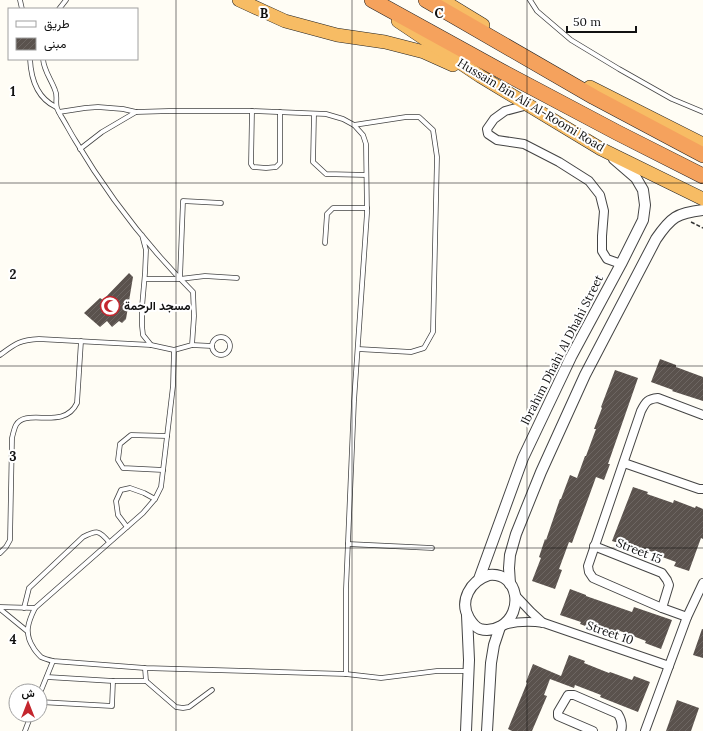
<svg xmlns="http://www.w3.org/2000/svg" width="703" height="731" font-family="Lora,Vazirmatn,serif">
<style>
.building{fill:url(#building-hatch)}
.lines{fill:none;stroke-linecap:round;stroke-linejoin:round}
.service-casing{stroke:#444;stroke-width:5.5}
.minor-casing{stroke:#444;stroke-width:10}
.tertiary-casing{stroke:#444;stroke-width:12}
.trunk-casing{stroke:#222;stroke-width:14}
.motorway-casing{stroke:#222;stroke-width:16}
.path{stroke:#333;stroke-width:1.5;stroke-dasharray:4 2;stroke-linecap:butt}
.service{stroke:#fff;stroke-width:4}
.minor{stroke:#fff;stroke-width:8}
.tertiary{stroke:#fff;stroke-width:10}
.trunk{stroke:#f7bc64;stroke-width:13}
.motorway{stroke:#f5a25d;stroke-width:15}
.grid{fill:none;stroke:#111;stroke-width:1;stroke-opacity:0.55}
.labels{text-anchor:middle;stroke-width:4;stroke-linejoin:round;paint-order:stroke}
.street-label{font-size:12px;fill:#111;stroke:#fff}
.poi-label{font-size:12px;font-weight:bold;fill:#111;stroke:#fff;text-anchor:start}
.grid-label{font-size:13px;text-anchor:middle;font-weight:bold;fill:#111;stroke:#fff;stroke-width:4;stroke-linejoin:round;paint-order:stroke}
</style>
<defs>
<pattern id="building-hatch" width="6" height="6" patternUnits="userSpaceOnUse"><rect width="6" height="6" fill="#5a524d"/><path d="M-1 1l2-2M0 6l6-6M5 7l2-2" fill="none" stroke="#6d6662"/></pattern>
</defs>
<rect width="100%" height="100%" fill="#fffdf5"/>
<g class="building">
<path d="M129,273L133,277L126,319L122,323L119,321L112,327L107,321L100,327L84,313L100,298L103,300Z"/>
<path d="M660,359L676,365V367L703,377V401L672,391L673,390L651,382Z"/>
<path d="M615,370L638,378L608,464H610L604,480L596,477L572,543L569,542L559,569L562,570L555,589L532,581L541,558L539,557L545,539L546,540L560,499H561L570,475L577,478L585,456H586L596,429H594L602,408L601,407Z"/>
<path d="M633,487L648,492L647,494L673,503L674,500L695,508L696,506L703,509V539L701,538L689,571L674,566L676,562L654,554L655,553L629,543L628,546L612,541Z"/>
<path d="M570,589L586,595V596L632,612L634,607L672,620L661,649L645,643L646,641L620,631L619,635L597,627L596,630L580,624L581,622L560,615Z"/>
<path d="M702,629H703V658L693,655Z"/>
<path d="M569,655L585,661L584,663L609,673L610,672L632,680L634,676L650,682L638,712L600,697L601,695L575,685L574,688L550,679L544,695L547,696L532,731H512L508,729L527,683L526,682L533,664L561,676Z"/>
<path d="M677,700L699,708L691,731H666Z"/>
</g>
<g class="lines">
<defs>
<g id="service">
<path d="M20,0L22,9"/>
<path d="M530,0L537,11L571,40L619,69L672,99L703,112"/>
<path d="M59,9L66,0"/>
<path d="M30,59C31,80 37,98 56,107"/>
<path d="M43,59C44,71 51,79 55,90C58,96 55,102 57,108C58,111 60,114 61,116C66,124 70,132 75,140C107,194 149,248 193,292L194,316L192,345L174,350L151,345L143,335L142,326V307L145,273L146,250L142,235"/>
<path d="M252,111L251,164L253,167L266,168L276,167L280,163V112"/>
<path d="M59,112L85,108L98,107L123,109L136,112L169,111H252L326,114L343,119L354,125L363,135L366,144L367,213L354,401L346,589V674"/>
<path d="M314,114L313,162L326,174L366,175"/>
<path d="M354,125L406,117H419L433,130L437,157L433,332L424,348L411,352L358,349"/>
<path d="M80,149L102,132L136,112"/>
<path d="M325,243L327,214L333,208H367"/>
<path d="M180,278L183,201L221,203"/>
<path d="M145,279H180L205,276L237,278"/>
<circle cx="221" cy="346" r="9"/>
<path d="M192,345L212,346"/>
<path d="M174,350L173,386L161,487L155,499L143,513L35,608C28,622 24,633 33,647C35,651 38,654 41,657C45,659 49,660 53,661L145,668L346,674L381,678L437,671H468"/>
<path d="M0,355C15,344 19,340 39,339L151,345"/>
<path d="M163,470L123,468L118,460L120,444L131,435L167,436"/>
<path d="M127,527L118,515L116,501L121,490L130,488L144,493L155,499"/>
<path d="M348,544L432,548"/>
<path d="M0,553L6,547L10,540L12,438C13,434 14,429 16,425C26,407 64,431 77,403L81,341"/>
<path d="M0,607L35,608"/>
<path d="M24,608L29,588L83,537C97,530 99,530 109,542"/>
<path d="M0,609L27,631"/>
<path d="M145,668L146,681L176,707L183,708L189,707L212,690"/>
<path d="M47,677L113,681H146"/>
<path d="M40,693L53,661"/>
<path d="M40,702L112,706L113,681"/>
<path d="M25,731L31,715"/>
</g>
<g id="minor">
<path d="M528,105L505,111L494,119L487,129L488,134L497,140L524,144L559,162L589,181L600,195L604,211L602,236V251L607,259L621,264"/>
<path d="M624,463L699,489H703"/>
<path d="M594,546L662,573L667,580L669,585L662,608"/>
<path d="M514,594L531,612L543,623"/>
<path d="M687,617L662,608L593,578L589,572L588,566L641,411C646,401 648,399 658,398L703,415"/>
<path d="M504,625C518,621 529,621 544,623L669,666"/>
<path d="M593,731L558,716V712L568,695H574L618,714C621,719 623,725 621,731"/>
<path d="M645,731L687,617L703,583"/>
</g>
<g id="tertiary">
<path d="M489,575C519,572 524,613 501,626C494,630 487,631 480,629C475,627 472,623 469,618C459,601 470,581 489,575Z"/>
<path d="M479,579L523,458L571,357L621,264L643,220L645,205L643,190L636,178L614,159"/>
<path d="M510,584L509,568L510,555L516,534L541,472L585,375L656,239C671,217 677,213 703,210"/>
<path d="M466,731L469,660L467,615"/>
<path d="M487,731L491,663L494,645L500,627"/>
</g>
<g id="trunk">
<path d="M239,0L285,21L337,35L385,42L424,52L453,65"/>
<path d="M442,0L483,25"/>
<path d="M398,21L480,76L601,149L703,199"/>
<path d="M590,87L703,144"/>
</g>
<g id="motorway">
<path d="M372,0L501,71L618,133L703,176"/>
<path d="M426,0L594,97L703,155"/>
</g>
</defs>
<use href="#service" class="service-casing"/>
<use href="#minor" class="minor-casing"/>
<use href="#tertiary" class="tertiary-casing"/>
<use href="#trunk" class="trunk-casing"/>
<use href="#motorway" class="motorway-casing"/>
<path class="path" d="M691,222L703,228"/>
<use href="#service" class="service"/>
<use href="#minor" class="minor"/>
<use href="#tertiary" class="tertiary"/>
<use href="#trunk" class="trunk"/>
<use href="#motorway" class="motorway"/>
</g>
<path class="grid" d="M176,0V731M352,0V731M527,0V731M0,183H703M0,366H703M0,548H703"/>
<defs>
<symbol id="mosque-ring" viewBox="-11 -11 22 22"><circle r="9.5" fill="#fff" stroke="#c4262e" stroke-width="1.5"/><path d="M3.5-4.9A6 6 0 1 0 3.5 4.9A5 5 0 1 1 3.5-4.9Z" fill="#c4262e"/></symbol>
</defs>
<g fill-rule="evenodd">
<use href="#mosque-ring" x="99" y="295" width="22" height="22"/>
</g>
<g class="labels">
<g class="street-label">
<text transform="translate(531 105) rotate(31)" y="4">Hussain Bin Ali Al-Roomi Road</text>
<text transform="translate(562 350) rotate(-63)" y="4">Ibrahim Dhahi Al Dhahi Street</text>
<text transform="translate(639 551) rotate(22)" y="4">Street 15</text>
<text transform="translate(610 633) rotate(19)" y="4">Street 10</text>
</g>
<g class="poi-label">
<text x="124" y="310">مسجد الرحمة</text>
</g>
</g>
<g class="grid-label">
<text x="264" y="18">B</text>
<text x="439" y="18">C</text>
<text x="13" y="96">1</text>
<text x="13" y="279">2</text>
<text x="13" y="461">3</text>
<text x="13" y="644">4</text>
</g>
<rect x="8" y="8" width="130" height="52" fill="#ffffff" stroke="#a0a0a0"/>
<rect x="16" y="21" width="20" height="6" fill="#ffffff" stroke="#a0a0a0"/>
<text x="44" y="28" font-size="12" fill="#111111">طريق</text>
<rect x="16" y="38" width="20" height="12" fill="url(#building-hatch)" stroke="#a0a0a0"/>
<text x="44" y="48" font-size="12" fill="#111111">مبنى</text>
<g transform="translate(28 703)"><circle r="19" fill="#ffffff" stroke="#a0a0a0"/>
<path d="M0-3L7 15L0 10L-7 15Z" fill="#c4262e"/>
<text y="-6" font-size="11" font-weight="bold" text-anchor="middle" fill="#111111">ش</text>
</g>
<path d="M567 26v6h69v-6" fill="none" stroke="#111111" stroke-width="2"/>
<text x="573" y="26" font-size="12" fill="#111111" stroke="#ffffff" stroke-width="3" paint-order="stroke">50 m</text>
</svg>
